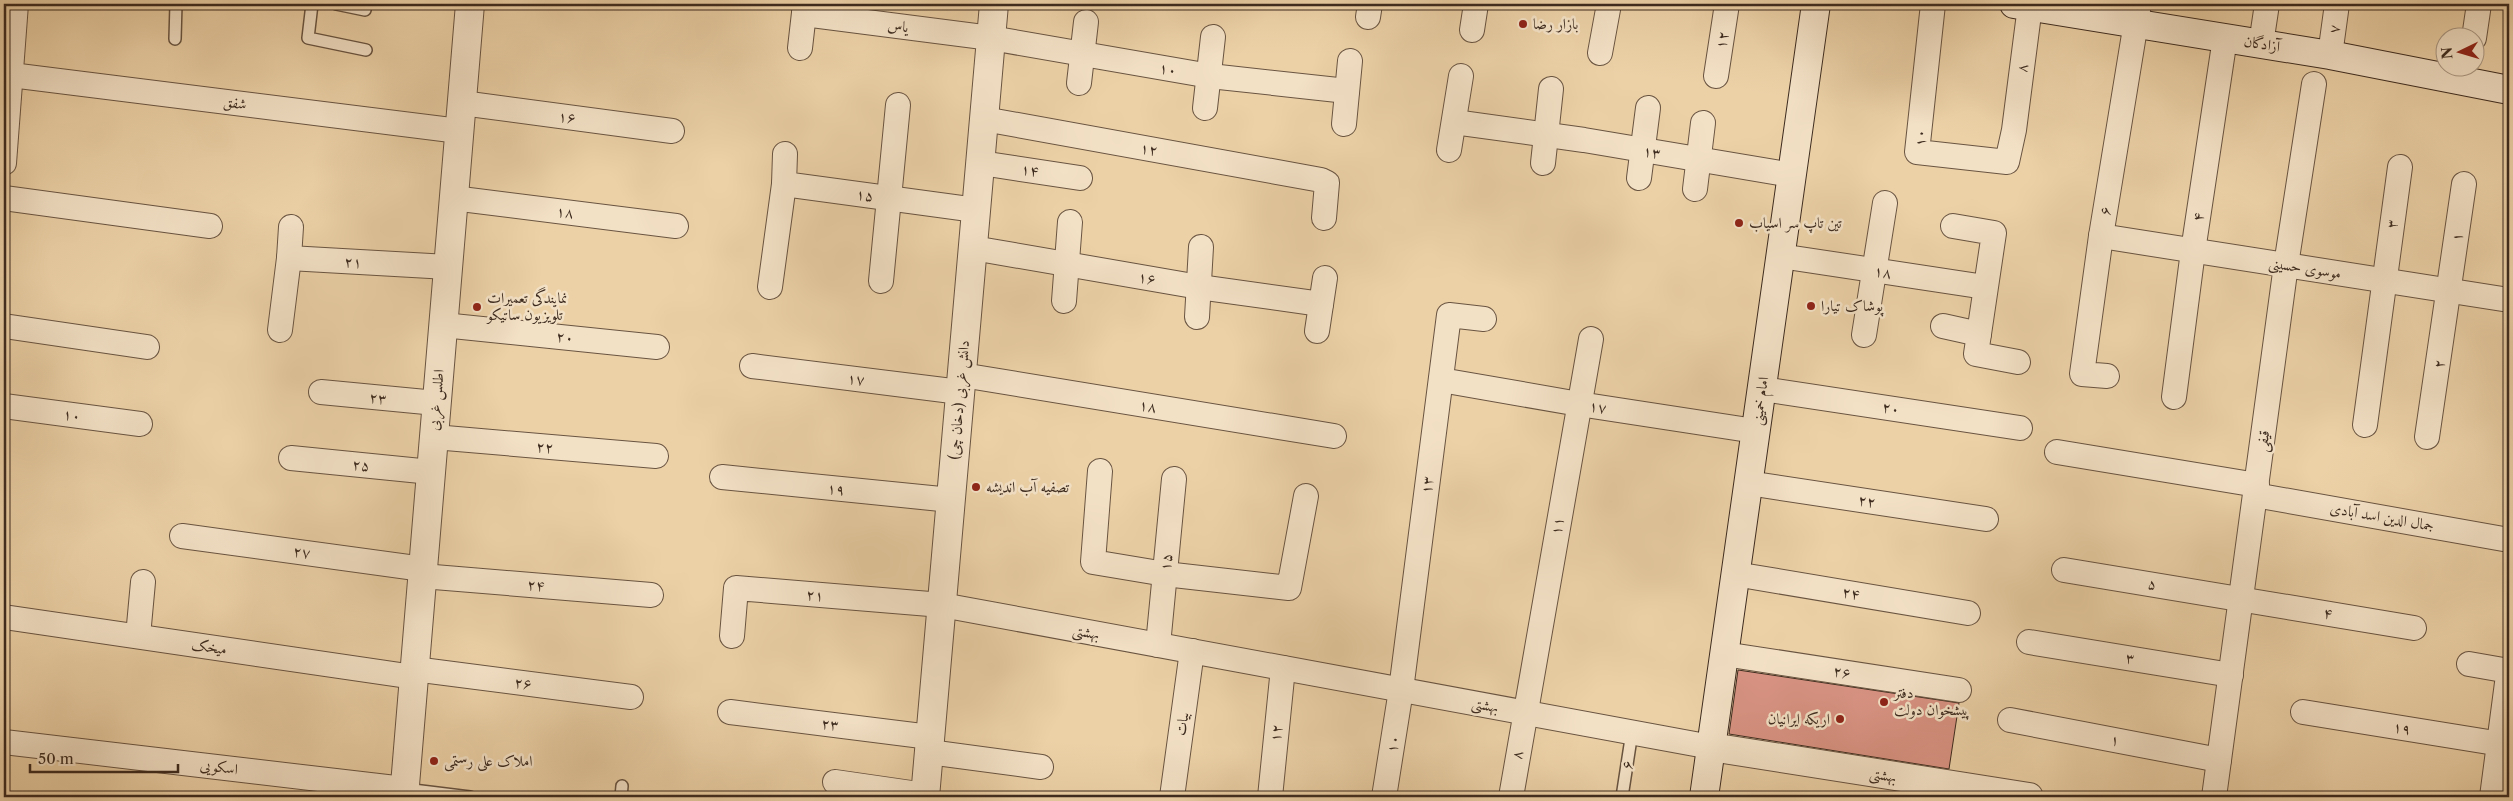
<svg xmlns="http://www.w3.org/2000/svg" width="2513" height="801" font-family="'Libre Caslon Text',Amiri,serif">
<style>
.building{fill:#d99383;stroke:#3d2b1f}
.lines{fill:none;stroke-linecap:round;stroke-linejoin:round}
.service-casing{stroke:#695441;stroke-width:14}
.minor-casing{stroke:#695441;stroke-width:26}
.tertiary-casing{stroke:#695441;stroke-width:30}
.secondary-casing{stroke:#3d2b1f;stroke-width:30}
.service{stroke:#f3e1c6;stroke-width:11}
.minor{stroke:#f3e1c6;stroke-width:24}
.tertiary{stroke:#f3e1c6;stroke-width:28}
.secondary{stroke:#f3e1c6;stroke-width:28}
.poi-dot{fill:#8f2418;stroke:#f3e1c6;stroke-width:2}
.labels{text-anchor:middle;stroke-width:5;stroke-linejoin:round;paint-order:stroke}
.poi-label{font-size:15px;fill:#3d2b1f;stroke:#f3e1c6;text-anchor:start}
.street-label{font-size:15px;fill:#3d2b1f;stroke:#f3e1c6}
</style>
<rect width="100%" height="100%" fill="#ecd1a7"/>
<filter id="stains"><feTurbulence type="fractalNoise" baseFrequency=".004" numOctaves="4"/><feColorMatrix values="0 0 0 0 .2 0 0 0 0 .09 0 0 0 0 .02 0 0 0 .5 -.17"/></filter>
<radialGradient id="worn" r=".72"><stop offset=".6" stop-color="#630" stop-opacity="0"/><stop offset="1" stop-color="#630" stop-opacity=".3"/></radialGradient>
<path class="building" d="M1738,670L1959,703L1949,769L1729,734Z"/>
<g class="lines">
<defs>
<g id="service">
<path d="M312,4L308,38L366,50"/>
<path d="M336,4L365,10"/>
<path d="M175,39L176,4"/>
<path d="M405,789L470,797"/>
<path d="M621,797L622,786"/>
<path d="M1622,797L1632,732"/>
</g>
<g id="minor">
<path d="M1933,4L1917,152L2007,162L2014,130L2030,6"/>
<path d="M804,14L991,38L1210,76L1347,91"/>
<path d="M1368,17L1370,4"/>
<path d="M1472,30L1476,4"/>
<path d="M2474,38L2479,4"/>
<path d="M2261,44L2267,4"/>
<path d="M800,48L805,4"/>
<path d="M1600,53L1609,4"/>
<path d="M2330,55L2337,4"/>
<path d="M11,75L459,131"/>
<path d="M1716,76L1727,4"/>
<path d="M1079,83L1086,22"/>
<path d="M462,103L672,131"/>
<path d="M1205,108L1213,37"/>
<path d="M984,119L1321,180L1327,183L1324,218"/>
<path d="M1454,122L1584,140L1792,175"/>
<path d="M1344,124L1350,61"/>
<path d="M1449,150L1461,76"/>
<path d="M785,154L784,184L976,210"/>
<path d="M4,163L16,4"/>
<path d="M981,163L1080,178"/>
<path d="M1543,163L1551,89"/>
<path d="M1639,178L1648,108"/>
<path d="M1695,189L1703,123"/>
<path d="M4,198L210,226"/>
<path d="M453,198L676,226"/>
<path d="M1953,226L1994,233L1976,354L2018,362"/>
<path d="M291,227L289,258L448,267"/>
<path d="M2101,236L2509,300"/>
<path d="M973,248L1199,287L1321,304"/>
<path d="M1780,256L1985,287"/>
<path d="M881,281L898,105"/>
<path d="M770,287L784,184"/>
<path d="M1064,301L1070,222"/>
<path d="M1197,317L1201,247"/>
<path d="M443,325L657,347"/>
<path d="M4,326L147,347"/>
<path d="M1943,326L1979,334"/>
<path d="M280,330L289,258"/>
<path d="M1317,331L1325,278"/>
<path d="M1864,335L1885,203"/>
<path d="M752,366L960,392"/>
<path d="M962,375L1334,436"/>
<path d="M2107,376L2082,374L2101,236L2139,4"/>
<path d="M1441,380L1579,404L1755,431"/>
<path d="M1762,389L2020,428"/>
<path d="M321,392L436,403"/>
<path d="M2174,397L2193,251L2225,38"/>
<path d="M4,406L140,424"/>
<path d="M2365,425L2400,167"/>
<path d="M434,437L656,456"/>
<path d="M2427,437L2464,184"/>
<path d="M2057,452L2257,485"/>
<path d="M291,458L431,472"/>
<path d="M1100,471L1093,562L1165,574L1289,588L1306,496"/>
<path d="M722,477L951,500"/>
<path d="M1748,483L1986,519"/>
<path d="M2255,495L2509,540"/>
<path d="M182,536L423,569"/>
<path d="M2064,570L2414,628"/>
<path d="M1735,574L1968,613"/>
<path d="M422,576L651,595"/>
<path d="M4,617L414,677"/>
<path d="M138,636L143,582"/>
<path d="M732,636L736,588L942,605L1711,747"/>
<path d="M2029,642L2231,675"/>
<path d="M1158,645L1174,479"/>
<path d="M1724,654L1959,690"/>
<path d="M2469,664L2509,671"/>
<path d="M414,669L631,697"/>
<path d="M730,712L930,737"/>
<path d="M2303,712L2501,744"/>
<path d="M2010,720L2219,760"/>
<path d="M4,742L404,789"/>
<path d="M929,752L1041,767"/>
<path d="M835,782L925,795"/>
<path d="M1172,797L1192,651"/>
<path d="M1270,797L1283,668"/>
<path d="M1384,797L1401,690L1449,315L1484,319"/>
<path d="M1511,797L1591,339"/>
<path d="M2214,797L2286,265L2314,84"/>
</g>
<g id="tertiary">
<path d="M1711,747L2029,797"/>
<path d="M404,797L470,4"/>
<path d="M925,797L994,4"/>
<path d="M2494,797L2509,683"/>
</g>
<g id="secondary">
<path d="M2014,4L2330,55L2509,90"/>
<path d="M1704,797L1816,4"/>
</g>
</defs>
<use href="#service" class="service-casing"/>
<use href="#minor" class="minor-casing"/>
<use href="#tertiary" class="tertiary-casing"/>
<use href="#secondary" class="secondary-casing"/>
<use href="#service" class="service"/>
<use href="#minor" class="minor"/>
<use href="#tertiary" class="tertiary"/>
<use href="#secondary" class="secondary"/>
</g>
<g class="poi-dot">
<circle cx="1523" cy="24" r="5"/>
<circle cx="1739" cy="223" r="5"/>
<circle cx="1811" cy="306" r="5"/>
<circle cx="477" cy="307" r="5"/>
<circle cx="976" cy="487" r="5"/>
<circle cx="1884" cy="702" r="5"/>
<circle cx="1840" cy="719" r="5"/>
<circle cx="434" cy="761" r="5"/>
</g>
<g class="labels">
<g class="poi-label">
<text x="1533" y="29">بازار رضا</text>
<text x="1749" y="228">تین تاپ سر اسیاب</text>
<text x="487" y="303">نمایندگی تعمیرات<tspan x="487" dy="17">تلویزیون ساتیکو</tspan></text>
<text x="1821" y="311">پوشاک تیارا</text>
<text x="986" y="492">تصفیه آب اندیشه</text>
<text x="1894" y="698">دفتر<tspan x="1894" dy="17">پیشخوان دولت</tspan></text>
<text x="1830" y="724" text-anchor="end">اریکه ایرانیان</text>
<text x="444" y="766">املاک علی رستمی</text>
</g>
<g class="street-label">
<text transform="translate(898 26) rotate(7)" y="5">یاس</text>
<text transform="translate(2334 29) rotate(-83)" y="5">۷</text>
<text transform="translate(1722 40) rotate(-81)" y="5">۱۲</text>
<text transform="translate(2262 44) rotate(9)" y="5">آزادگان</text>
<text transform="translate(2022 68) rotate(-83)" y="5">۸</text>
<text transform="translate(1168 69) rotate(9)" y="5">۱۰</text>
<text transform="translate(235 103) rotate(7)" y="5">شفق</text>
<text transform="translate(567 117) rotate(7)" y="5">۱۶</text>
<text transform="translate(1920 138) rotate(-90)" y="5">۱۰</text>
<text transform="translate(1149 149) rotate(10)" y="5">۱۲</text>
<text transform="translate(1652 152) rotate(9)" y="5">۱۳</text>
<text transform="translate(1030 170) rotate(8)" y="5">۱۴</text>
<text transform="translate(865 195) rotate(8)" y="5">۱۵</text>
<text transform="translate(2105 211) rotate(-81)" y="5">۶</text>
<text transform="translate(565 212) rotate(7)" y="5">۱۸</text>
<text transform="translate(2198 217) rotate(-81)" y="5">۴</text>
<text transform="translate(2392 224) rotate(-82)" y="5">۳</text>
<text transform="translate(2457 237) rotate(-82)" y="5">۱</text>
<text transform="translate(353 262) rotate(3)" y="5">۲۱</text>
<text transform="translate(2305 268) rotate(9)" y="5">موسوی حسینی</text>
<text transform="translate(1883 272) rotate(9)" y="5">۱۸</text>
<text transform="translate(1147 278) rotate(9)" y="5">۱۶</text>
<text transform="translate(565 337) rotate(6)" y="5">۲۰</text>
<text transform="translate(2439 364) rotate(-81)" y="5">۲</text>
<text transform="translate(856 379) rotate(7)" y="5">۱۷</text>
<text transform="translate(378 398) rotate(6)" y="5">۲۳</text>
<text transform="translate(436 400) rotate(-85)" y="5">اطلس غربی</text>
<text transform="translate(959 400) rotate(-85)" y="5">دانش غربی (دخان چی)</text>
<text transform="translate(1760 401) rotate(-82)" y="5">امام خمینی</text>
<text transform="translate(1148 406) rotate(9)" y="5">۱۸</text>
<text transform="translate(1598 407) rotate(9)" y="5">۱۷</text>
<text transform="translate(1891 408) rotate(9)" y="5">۲۰</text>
<text transform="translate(72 415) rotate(8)" y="5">۱۰</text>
<text transform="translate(2263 441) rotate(-82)" y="5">قیفی</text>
<text transform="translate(545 447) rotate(5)" y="5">۲۲</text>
<text transform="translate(361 465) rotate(6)" y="5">۲۵</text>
<text transform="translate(1427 485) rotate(-83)" y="5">۱۳</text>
<text transform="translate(836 489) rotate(6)" y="5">۱۹</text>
<text transform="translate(1867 501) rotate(9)" y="5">۲۲</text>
<text transform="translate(2382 517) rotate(10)" y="5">جمال الدین اسد آبادی</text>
<text transform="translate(1557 526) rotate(-80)" y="5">۱۱</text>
<text transform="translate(302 552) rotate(8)" y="5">۲۷</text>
<text transform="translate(1166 562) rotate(-84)" y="5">۱۵</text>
<text transform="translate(2152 584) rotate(9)" y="5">۵</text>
<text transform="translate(536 585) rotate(5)" y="5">۲۴</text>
<text transform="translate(1851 593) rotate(9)" y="5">۲۴</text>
<text transform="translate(815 595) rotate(5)" y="5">۲۱</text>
<text transform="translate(2328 613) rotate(10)" y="5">۴</text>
<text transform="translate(1086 632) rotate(10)" y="5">بهشتی</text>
<text transform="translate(209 647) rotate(8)" y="5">میخک</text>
<text transform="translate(2130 658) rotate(9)" y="5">۳</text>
<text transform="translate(1842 672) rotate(9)" y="5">۲۶</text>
<text transform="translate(523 683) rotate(7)" y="5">۲۶</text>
<text transform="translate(1485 705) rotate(10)" y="5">بهشتی</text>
<text transform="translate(830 724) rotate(7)" y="5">۲۳</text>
<text transform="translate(1182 724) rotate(-82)" y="5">بیات</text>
<text transform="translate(2402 728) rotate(9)" y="5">۱۹</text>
<text transform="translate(1276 733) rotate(-84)" y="5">۱۲</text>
<text transform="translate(2115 740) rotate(11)" y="5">۱</text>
<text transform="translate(1393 744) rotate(-81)" y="5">۱۰</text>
<text transform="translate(1517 755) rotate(-81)" y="5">۸</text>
<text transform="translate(1627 765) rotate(-81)" y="5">۶</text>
<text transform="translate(219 767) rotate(7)" y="5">اسکویی</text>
<text transform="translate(1883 775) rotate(9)" y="5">بهشتی</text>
</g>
</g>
<rect width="2513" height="801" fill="none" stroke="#ecd1a7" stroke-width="20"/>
<rect x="5" y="5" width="2503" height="791" fill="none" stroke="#3d2b1f" stroke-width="2.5"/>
<rect x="10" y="10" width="2493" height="781" fill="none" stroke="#3d2b1f"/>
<g transform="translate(2460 52) rotate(265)"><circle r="24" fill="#f3e1c6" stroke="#aa9883"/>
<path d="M0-4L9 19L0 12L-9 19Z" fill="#8f2418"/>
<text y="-8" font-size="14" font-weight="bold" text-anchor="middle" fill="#3d2b1f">N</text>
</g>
<path d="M30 764v8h148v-8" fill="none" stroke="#3d2b1f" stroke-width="2.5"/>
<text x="38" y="764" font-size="15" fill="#3d2b1f" stroke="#f3e1c6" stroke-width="4" paint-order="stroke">50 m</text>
<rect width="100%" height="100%" filter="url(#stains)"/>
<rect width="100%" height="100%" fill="url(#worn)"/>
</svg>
